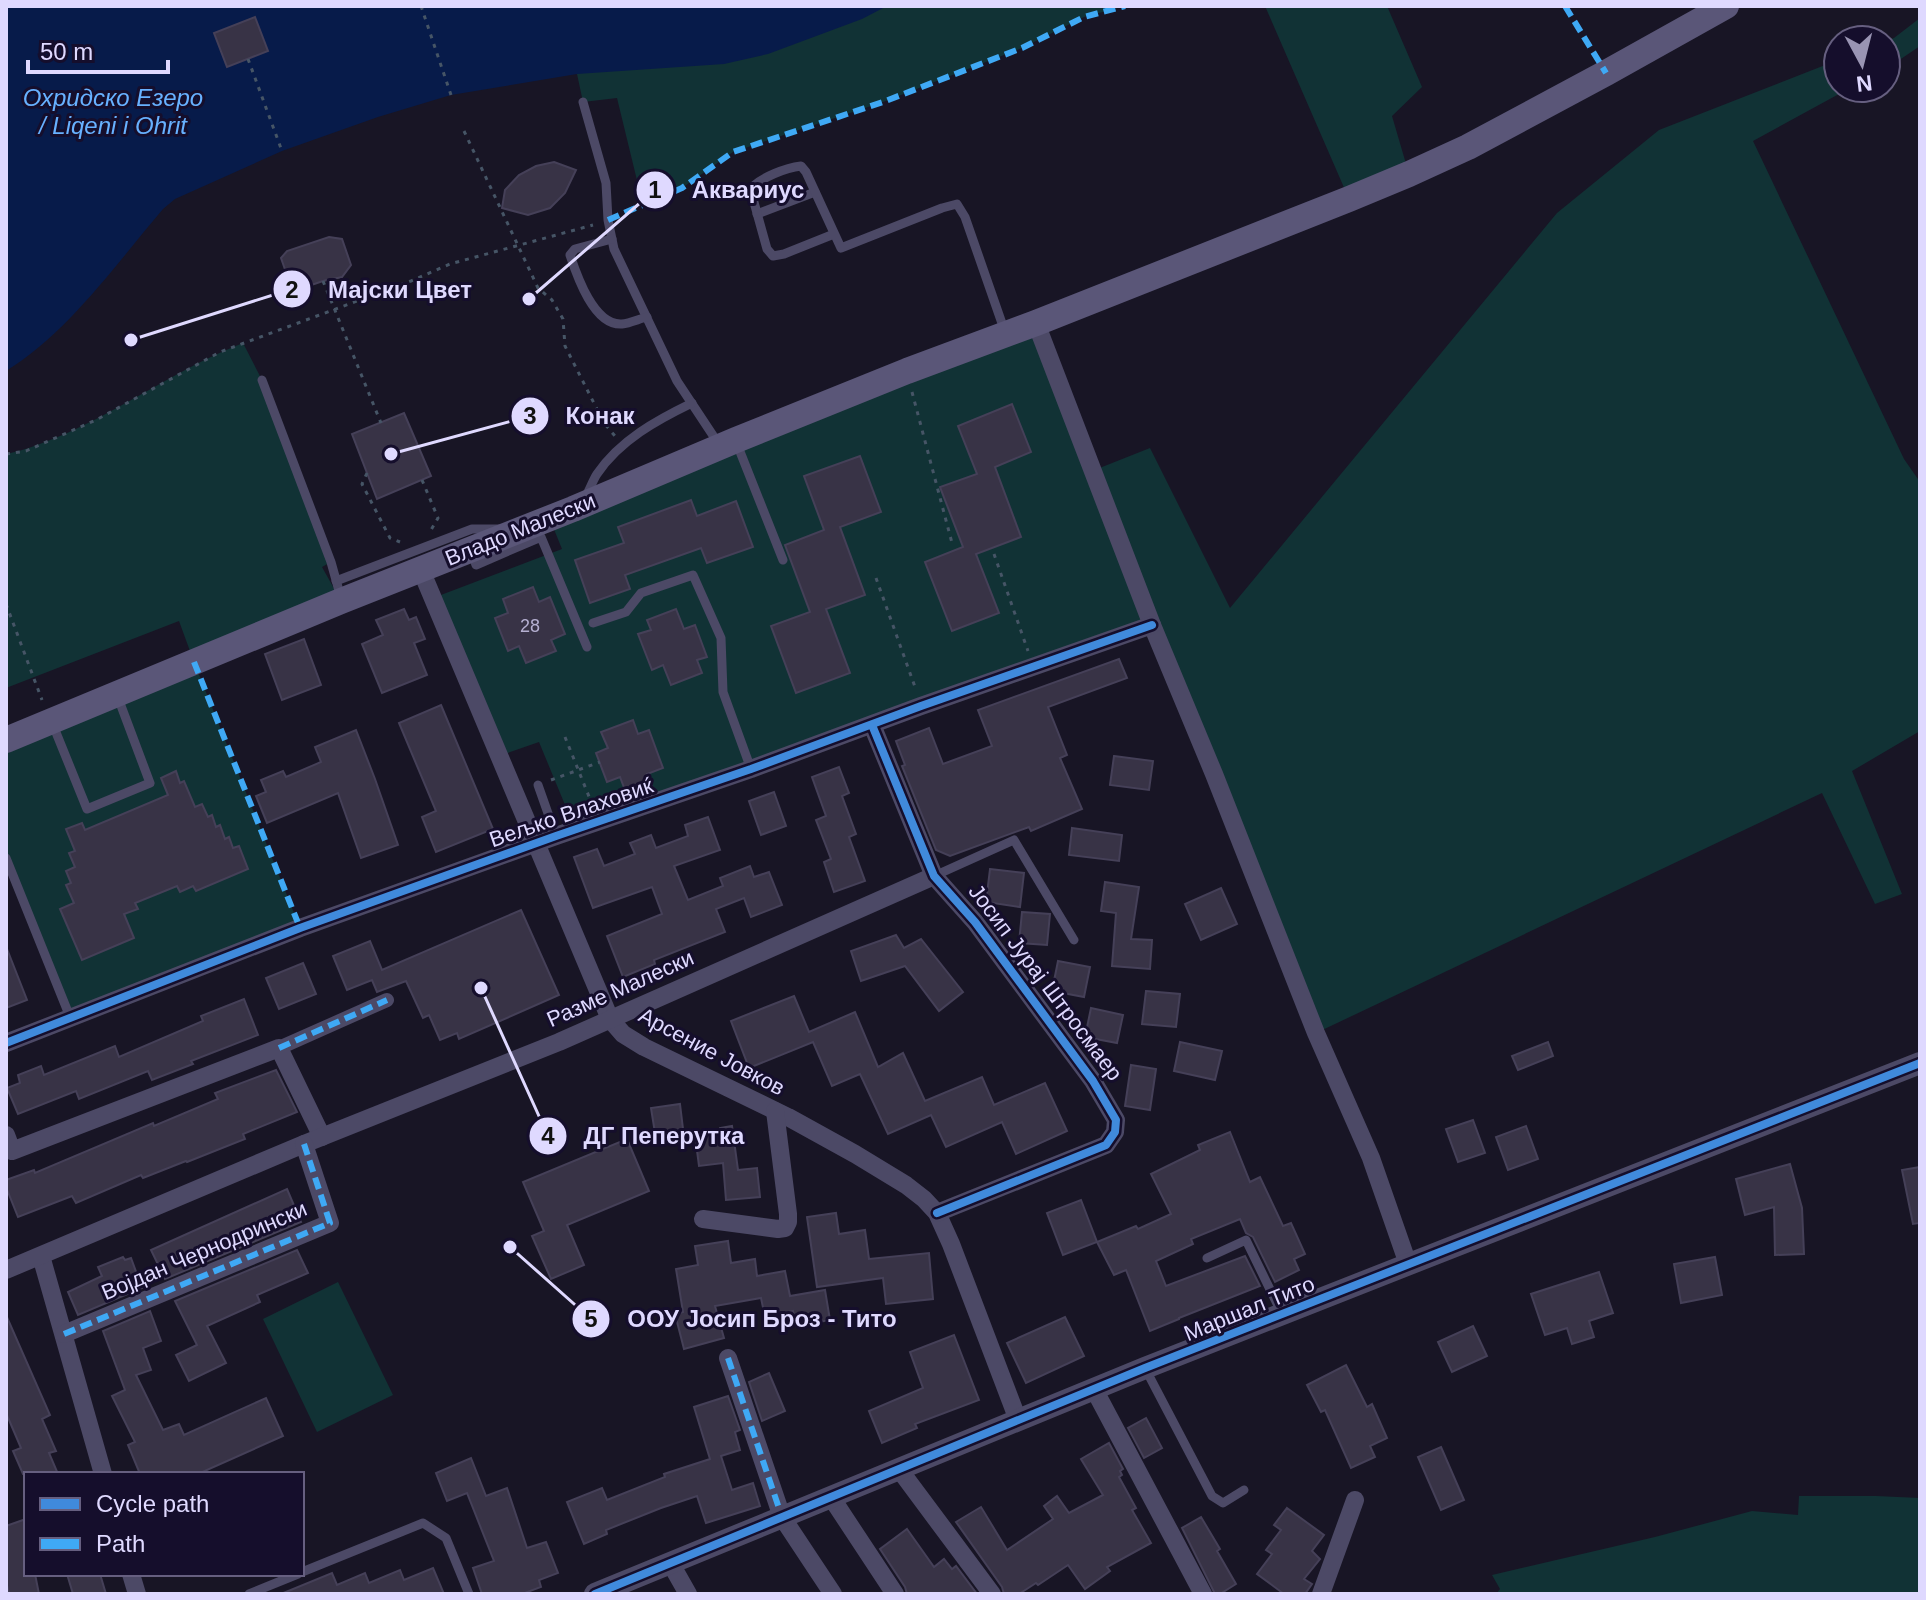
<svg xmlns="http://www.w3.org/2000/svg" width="1926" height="1600" font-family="Helvetica,sans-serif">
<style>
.green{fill:#113235}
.water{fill:#071b4a}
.building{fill:#383346;stroke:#454058;stroke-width:2}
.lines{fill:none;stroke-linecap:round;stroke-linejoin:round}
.path{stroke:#465566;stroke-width:3;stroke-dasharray:4 6;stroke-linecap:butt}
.service{stroke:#4c4966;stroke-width:9}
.pedestrian{stroke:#4c4966;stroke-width:14}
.minor{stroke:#4c4966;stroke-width:18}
.tertiary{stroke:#4c4966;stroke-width:22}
.secondary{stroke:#5a5678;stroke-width:26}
.quiet{stroke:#3fa9f5;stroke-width:6;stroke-dasharray:12 6;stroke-linecap:butt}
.cycleway-casing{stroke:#150e2c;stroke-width:13}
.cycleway{stroke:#408adc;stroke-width:8}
.labels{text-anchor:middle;stroke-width:6;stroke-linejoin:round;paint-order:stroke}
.number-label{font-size:18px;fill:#b5b0d1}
.street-label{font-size:22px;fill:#dfd9ff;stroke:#150e2c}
.water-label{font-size:24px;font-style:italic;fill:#67b1ff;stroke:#150e2c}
.leader{fill:none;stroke:#dfd9ff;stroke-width:3}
.callout-dot{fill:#dfd9ff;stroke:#150e2c;stroke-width:3}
.mark-label{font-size:24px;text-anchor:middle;font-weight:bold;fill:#111}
.callout-label{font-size:24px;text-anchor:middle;font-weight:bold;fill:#dfd9ff;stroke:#150e2c;stroke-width:6;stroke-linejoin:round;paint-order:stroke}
</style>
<rect width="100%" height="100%" fill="#181525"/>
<g class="green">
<path d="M555,6H1125L1084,17L1022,48L883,102L733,152L682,188L643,205L617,98L583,102L577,74Z"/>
<path d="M1265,6H1387L1422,87L1392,116L1409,174L1349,199Z"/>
<path d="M1920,18V46L1886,69V41L1894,38Z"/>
<path d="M1838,60V88H1850L1753,141L1904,459L1920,482V731L1852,771L1902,894L1875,904L1822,793L1316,1033L1152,625L575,829L539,742L499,756L433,598L562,549L549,517L1036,323L1092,471L1150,448L1230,608L1557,213L1659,130Z"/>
<path d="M243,343L262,380L331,562L322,567L341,601L194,662L300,928L70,1017L6,858V740L194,662L179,621L6,688V454C27,450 45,442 65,434C126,407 181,367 243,343Z"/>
<path d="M338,1282L393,1395L317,1432L263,1319Z"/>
<path d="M1799,1496H1876L1920,1498V1594H1496L1500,1589L1492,1575L1655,1537L1752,1511L1798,1515Z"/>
</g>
<path class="water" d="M6,6H887L862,19L768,54L724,64L577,74L451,95L378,117L282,151L175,199L163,209C116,264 68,333 6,371Z"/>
<g class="building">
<path d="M255,17L268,51L227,67L214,33Z"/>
<path d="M554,162L576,170L565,193L550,208L528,215L502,208L505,190L519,175L536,166Z"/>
<path d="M329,237L342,239L351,265L342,277L323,281L300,289L289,281L281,258L287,251Z"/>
<path d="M1012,404L1031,452L995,467L1021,537L976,554L999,613L952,631L925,562L963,547L940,487L977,474L958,426Z"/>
<path d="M404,413L431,476L377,499L352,434Z"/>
<path d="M860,456L881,512L840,527L865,595L826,609L850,673L796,693L771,626L810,612L785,545L824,530L804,476Z"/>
<path d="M691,500L697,516L736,501L753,547L707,563L701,548L625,575L630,589L590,603L575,560L624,543L618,527Z"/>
<path d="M533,587L539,602L550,597L565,634L551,640L556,651L526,663L519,646L508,651L495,618L508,613L503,599Z"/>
<path d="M404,609L409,620L416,617L425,639L414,643L427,675L382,693L362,644L383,635L376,620Z"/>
<path d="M676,609L684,629L695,625L707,657L697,660L702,673L671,685L663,665L652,670L638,634L651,630L647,620Z"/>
<path d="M304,639L321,685L282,700L265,654Z"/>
<path d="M1119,659L1127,678L1048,707L1067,755L1060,758L1082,809L1031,831L1029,827L950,856L936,850L902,766L905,765L896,741L929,728L943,764L992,746L978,710Z"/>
<path d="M441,705L493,829L436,852L422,817L436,811L399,723Z"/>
<path d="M633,720L638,734L649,730L663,768L647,774L653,789L628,798L620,777L607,782L596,753L608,748L601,732Z"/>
<path d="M356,730L375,779L398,845L361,858L338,793L267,823L256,796L266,792L261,780L283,771L286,777L321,762L315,747Z"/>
<path d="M1114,756L1153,761L1149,790L1110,785Z"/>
<path d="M839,767L849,793L842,796L856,834L849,837L865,881L834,892L824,862L831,859L816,820L826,816L812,777Z"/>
<path d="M176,771L180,783L184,781L195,807L202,804L208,817L212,815L216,827L220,825L225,839L229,837L233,848L239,846L248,869L196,891L193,886L180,892L177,886L135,903L138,909L124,914L134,938L82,960L60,909L74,903L66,885L71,883L66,871L75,867L69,853L75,851L66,829L82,823L85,830L168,795L161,778Z"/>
<path d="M774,792L786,826L761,835L749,801Z"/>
<path d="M708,817L720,850L674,866L688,900L723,886L720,878L750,866L754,877L769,872L782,905L751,917L744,898L716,909L725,932L654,960L655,964L623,977L607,936L662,914L652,887L593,908L574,857L597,849L604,866L635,854L630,843L651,835L656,848L688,836L685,825Z"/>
<path d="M1072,828L1122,835L1119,861L1069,855Z"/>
<path d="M990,869L1024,873L1020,907L986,902Z"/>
<path d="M1105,882L1139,887L1131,939L1152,940L1150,969L1112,966L1116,913L1101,911Z"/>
<path d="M1221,888L1237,924L1201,940L1185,904Z"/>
<path d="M521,910L559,995L459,1039L457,1033L440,1040L429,1015L423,1018L406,981L377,992L372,980L347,990L333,956L370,941L382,970Z"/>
<path d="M1022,912L1050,914L1047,945L1019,943Z"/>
<path d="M896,935L904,948L921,939L963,992L939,1011L905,966L861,981L851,951Z"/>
<path d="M6,949H7L27,1000L6,1008Z"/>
<path d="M1058,961L1090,967L1084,997L1052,991Z"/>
<path d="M303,963L316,994L279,1009L266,978Z"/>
<path d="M1146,991L1180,994L1176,1027L1142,1024Z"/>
<path d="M794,996L809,1032L855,1012L878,1067L903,1053L925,1101L982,1077L994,1105L1045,1083L1067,1131L1016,1154L1002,1122L946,1147L931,1115L888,1134L860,1074L832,1086L813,1042L749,1068L731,1021Z"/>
<path d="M244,999L258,1035L191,1061L193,1064L152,1080L148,1071L79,1099L76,1091L18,1114L7,1088L20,1083L18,1075L41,1066L44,1075L115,1046L119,1057L203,1021L201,1016Z"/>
<path d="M1091,1008L1123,1015L1117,1043L1085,1037Z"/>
<path d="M1180,1042L1222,1051L1215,1080L1174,1071Z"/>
<path d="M1548,1042L1553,1056L1518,1070L1512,1056Z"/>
<path d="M1131,1065L1156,1069L1150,1110L1125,1106Z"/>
<path d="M276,1070L297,1112L243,1134L245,1139L187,1162L186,1161L143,1178L141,1175L76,1203L72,1196L18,1217L6,1187V1180L34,1170L35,1173L153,1123L154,1126L218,1099L215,1093Z"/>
<path d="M680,1104L683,1129L655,1133L651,1108Z"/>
<path d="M1473,1120L1485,1153L1458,1162L1446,1129Z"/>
<path d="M732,1126L738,1170L757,1168L760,1197L726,1200L723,1163L699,1166L695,1135L720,1132V1128Z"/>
<path d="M1526,1126L1538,1159L1508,1170L1496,1137Z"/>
<path d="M1230,1132L1250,1182L1260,1177L1283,1226L1291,1223L1305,1254L1294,1259L1299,1270L1275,1282L1253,1237L1246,1233L1240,1219L1191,1239L1193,1244L1156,1261L1166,1286L1245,1256L1260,1286L1179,1318V1319L1150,1331L1126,1270L1114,1275L1097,1242L1136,1226L1138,1229L1171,1214L1151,1174L1200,1150L1198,1145Z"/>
<path d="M627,1139L649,1191L567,1225L584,1265L551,1279L532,1236L544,1231L523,1182Z"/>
<path d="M1790,1164L1802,1208L1804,1254L1775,1255L1774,1207L1745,1215L1736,1179Z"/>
<path d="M1920,1167V1223L1913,1224L1902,1170Z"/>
<path d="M287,1189L301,1222L165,1279L151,1250Z"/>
<path d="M1081,1200L1097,1242L1063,1255L1047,1213Z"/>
<path d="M836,1213L839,1234L865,1230L869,1259L929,1253L933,1299L886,1304L883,1278L817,1287L807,1217Z"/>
<path d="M728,1241L731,1263L755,1259L757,1276L785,1271L790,1296L825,1290L830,1320L796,1326L793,1311L765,1317L761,1298L715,1306L724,1338L684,1349L675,1314L683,1312L676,1269L698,1265L695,1246Z"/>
<path d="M297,1250L308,1273L257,1295L260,1302L207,1326L226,1363L189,1381L176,1355L197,1345L175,1301Z"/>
<path d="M123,1257L125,1260L131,1258L142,1288L78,1315L68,1292L102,1276L98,1267Z"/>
<path d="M1715,1257L1722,1295L1681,1303L1674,1264Z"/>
<path d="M1599,1272L1613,1313L1589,1321L1594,1337L1572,1344L1567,1328L1545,1335L1531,1294Z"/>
<path d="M150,1311L161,1341L143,1348L151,1370L136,1375L163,1430L179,1424L184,1435L266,1398L283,1436L198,1474H140L128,1445L135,1442L112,1396L125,1390L103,1331Z"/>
<path d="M6,1315L50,1415L42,1419L56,1451L49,1453L58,1474H23L13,1451L21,1448L6,1413Z"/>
<path d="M1065,1317L1084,1356L1026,1383L1007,1343Z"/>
<path d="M1473,1326L1487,1356L1452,1372L1438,1342Z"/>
<path d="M954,1335L979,1400L915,1424L917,1428L882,1443L869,1411L923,1388L910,1352Z"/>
<path d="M1346,1365L1367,1407L1372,1404L1387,1438L1370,1446L1375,1457L1351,1468L1325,1410L1321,1412L1307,1385Z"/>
<path d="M769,1373L785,1411L762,1421L749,1382Z"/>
<path d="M728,1396L740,1430L735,1432L740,1450L721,1456L732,1490L753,1483L760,1506L706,1523L697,1496L661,1508L606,1530L607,1534L584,1544L567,1502L602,1488L607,1500L665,1477L664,1474L710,1459L694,1407Z"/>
<path d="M1146,1418L1162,1448L1144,1458L1128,1428Z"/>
<path d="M1109,1443L1123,1469L1120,1471L1122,1475L1119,1477L1136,1508L1132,1510L1151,1543L1107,1567L1110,1571L1085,1589L1068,1565L1038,1585L1036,1583L1019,1594H1004L1002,1587L956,1522L981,1507L1007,1550L1053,1519L1044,1506L1057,1496L1069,1513L1103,1495L1081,1459Z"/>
<path d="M1441,1447L1464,1500L1441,1510L1418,1457Z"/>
<path d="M471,1458L486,1496L507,1488L527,1548L546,1542L558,1573L539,1580L541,1587L522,1594H482L473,1568L494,1561L467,1493L447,1501L436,1473Z"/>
<path d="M1287,1508L1324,1535L1312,1551L1320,1559L1304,1579L1312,1584L1305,1594H1284L1257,1574L1272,1554L1266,1550L1281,1530L1274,1525Z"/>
<path d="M1201,1517L1220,1549L1217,1551L1236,1584L1220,1594H1215L1182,1528Z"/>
<path d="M26,1519V1574H35L39,1594H9L6,1581V1526Z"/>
<path d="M907,1529L934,1567L944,1559L952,1569L956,1566L977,1594H907L905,1587L880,1549Z"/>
<path d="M433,1568L444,1594H281L332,1573L337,1585L365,1573L369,1583L400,1570L404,1580Z"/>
<path d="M67,1574H100L106,1594H73Z"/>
</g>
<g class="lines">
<g class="path">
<path d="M421,6L451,95"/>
<path d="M248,59L282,151"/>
<path d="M464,131L538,288L552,300L563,319L565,346L604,423L615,436"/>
<path d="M323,281L381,423"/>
<path d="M912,392L952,543"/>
<path d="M6,454L26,451L96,420L220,352L411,281L450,264L593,225"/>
<path d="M367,473L362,484L390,538L400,542"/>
<path d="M422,480L438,518L431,530"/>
<path d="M994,554L1028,651"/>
<path d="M876,578L915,687"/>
<path d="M6,604L42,700"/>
<path d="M565,737L592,804"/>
<path d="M551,780L600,762"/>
</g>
<g class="service">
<path d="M583,102L606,183L608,220L614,249L677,381L718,443"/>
<path d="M757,214L815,192"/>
<path d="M834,234L784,254L773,256L767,249L752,195V187C763,177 785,168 801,166L806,172L841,248L942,208L957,204L965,217L1005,332"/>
<path d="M612,239L575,249L570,255C577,276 594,326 622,324C630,323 639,319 647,317"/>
<path d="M262,380L331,562L341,598"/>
<path d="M737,444L783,560"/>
<path d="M586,496C590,489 593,480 597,474C620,440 657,420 692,403"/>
<path d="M471,551L476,565L541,537L587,647"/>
<path d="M336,581L472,529H500"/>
<path d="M593,623L626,612L641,593L693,575L721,638L723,692L751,769"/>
<path d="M53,725L87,809L150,783L117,695"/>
<path d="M538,785L556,836"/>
<path d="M6,858L70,1017"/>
<path d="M934,876L1014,840L1074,940"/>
<path d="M1207,1258L1246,1240L1282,1314"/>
<path d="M1146,1370L1212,1496L1223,1503L1244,1490"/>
<path d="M302,1572L423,1523L446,1538L469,1594"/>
<path d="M249,1594L298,1574"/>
</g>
<path class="pedestrian" d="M279,1048L387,1000"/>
<g class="minor">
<path d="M1036,323L1152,625L1214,774L1316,1033L1371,1158L1408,1264"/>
<path d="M421,570L610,1019L623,1034L644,1047L788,1117L855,1154L906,1185L924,1199L937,1213L951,1244L1018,1420"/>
<path d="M872,725L934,876L975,922L1093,1081L1116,1120L1115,1132L1106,1145L937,1213"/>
<path d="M6,1043L300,928L556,836L751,769L921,706L1152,625"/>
<path d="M6,1135L12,1151L279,1048L322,1137"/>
<path d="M703,1219L778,1229L785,1228L788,1222V1214L775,1111"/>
<path d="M41,1256L103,1474"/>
<path d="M6,1270L304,1144L559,1042L934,876"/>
<path d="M64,1334L330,1223L304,1144"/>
<path d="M728,1358L782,1517L833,1594"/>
<path d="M1094,1389L1203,1594"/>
<path d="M899,1469L992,1594"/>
<path d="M831,1497L895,1594"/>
<path d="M671,1564L688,1594"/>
<path d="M131,1574L137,1594"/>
<path d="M1321,1594L1355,1500"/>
</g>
<path class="tertiary" d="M595,1594L1145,1368L1920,1063"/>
<path class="secondary" d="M6,740L341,601L573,509L736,440L907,371L1036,323L1349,199L1409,174L1468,147L1606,73L1726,6"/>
<g class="quiet">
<path d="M1565,6L1606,73"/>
<path d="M608,220L682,188L733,152L883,102L1022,48L1084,17L1125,6"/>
<path d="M194,662L300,928"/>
<path d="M279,1048L387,1000"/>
<path d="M64,1334L330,1223L304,1144"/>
<path d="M728,1358L782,1517"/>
</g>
<defs>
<g id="cycleway">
<path d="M872,725L934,876L975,922L1093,1081L1116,1120L1115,1132L1106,1145L937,1213"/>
<path d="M6,1043L300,928L556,836L751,769L921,706L1152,625"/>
<path d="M595,1594L1145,1368L1920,1063"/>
</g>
</defs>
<use href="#cycleway" class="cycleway-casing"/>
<use href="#cycleway" class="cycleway"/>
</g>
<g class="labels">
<g class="number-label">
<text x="530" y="632">28</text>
</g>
<g class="street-label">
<text transform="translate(520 529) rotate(-22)" y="8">Владо Малески</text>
<text transform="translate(571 812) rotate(-19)" y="8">Вељко Влаховиќ</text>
<text transform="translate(1046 982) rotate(53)" y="8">Јосип Јурај Штросмаер</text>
<text transform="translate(620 988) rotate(-24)" y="8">Разме Малески</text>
<text transform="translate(712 1051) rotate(28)" y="8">Арсение Јовков</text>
<text transform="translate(204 1250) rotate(-23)" y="8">Војдан Чернодрински</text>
<text transform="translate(1249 1308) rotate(-22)" y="8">Маршал Тито</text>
</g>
<g class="water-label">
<text x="113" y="106">Охридско Езеро<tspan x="113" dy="28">/ Liqeni i Ohrit</tspan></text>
</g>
</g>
<path class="leader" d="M529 299L655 190M131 340L292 289M391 454L530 416M481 988L548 1136M510 1247L591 1319"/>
<g class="callout-dot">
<circle cx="529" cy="299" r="8"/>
<circle cx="131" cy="340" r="8"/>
<circle cx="391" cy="454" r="8"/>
<circle cx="481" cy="988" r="8"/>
<circle cx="510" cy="1247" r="8"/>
<circle cx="655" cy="190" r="20"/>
<circle cx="292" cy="289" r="20"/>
<circle cx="530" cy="416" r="20"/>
<circle cx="548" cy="1136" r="20"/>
<circle cx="591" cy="1319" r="20"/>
</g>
<g class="mark-label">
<text x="655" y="198">1</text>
<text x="292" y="298">2</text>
<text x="530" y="424">3</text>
<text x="548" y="1144">4</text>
<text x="591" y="1327">5</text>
</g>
<g class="callout-label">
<text x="748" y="198">Аквариус</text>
<text x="400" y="298">Мајски Цвет</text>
<text x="600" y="424">Конак</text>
<text x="664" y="1144">ДГ Пеперутка</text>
<text x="762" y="1327">ООУ Јосип Броз - Тито</text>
</g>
<rect width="1926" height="1600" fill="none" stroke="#dfd9ff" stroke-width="16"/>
<rect x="24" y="1472" width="280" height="104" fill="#150e2c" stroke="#665f80" stroke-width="2"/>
<rect x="40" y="1498" width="40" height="12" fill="#408adc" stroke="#665f80" stroke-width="2"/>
<text x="96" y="1512" font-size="24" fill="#dfd9ff">Cycle path</text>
<rect x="40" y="1538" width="40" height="12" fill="#3fa9f5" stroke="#665f80" stroke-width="2"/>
<text x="96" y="1552" font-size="24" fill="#dfd9ff">Path</text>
<g transform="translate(1862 64) rotate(173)"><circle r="38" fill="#150e2c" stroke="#665f80" stroke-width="2"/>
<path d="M0-6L14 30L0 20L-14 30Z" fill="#9994b3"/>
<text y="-12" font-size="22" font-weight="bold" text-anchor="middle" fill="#dfd9ff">N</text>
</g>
<path d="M28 60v12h140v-12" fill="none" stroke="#dfd9ff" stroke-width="4"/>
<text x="40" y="60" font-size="24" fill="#dfd9ff" stroke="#150e2c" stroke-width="6" paint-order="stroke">50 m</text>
</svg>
